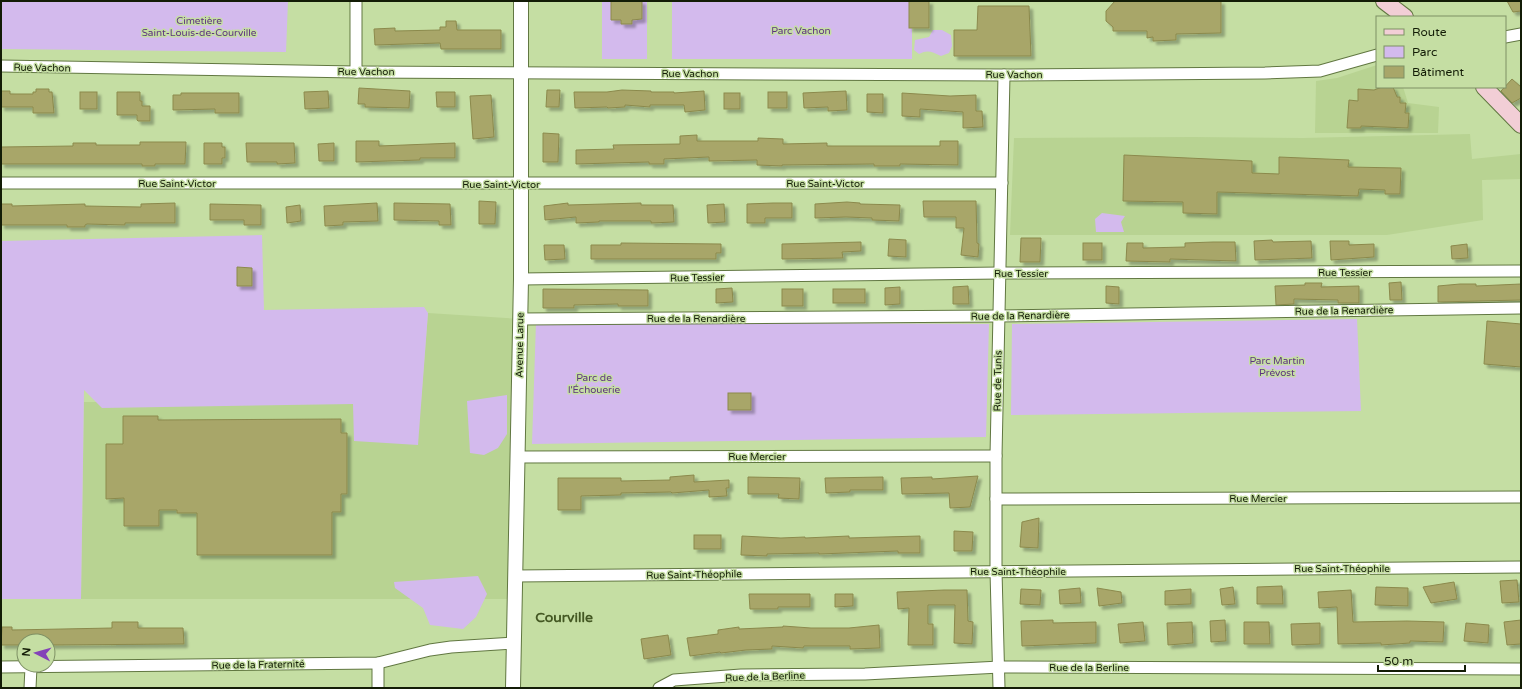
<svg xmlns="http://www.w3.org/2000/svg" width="1522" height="689" font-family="'Varela Round',sans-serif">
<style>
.built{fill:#b8d392}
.green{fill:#d3baed}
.building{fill:#a8a669;stroke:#8b894c;filter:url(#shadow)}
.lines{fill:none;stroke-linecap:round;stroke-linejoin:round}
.minor-casing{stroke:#617741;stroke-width:13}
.tertiary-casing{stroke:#617741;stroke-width:16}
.secondary-casing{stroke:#617741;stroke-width:18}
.minor{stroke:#fff;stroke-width:11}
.tertiary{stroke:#fff;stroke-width:14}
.secondary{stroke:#f2ced6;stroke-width:16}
.labels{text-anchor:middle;stroke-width:3;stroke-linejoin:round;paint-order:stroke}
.park-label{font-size:10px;fill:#5d337f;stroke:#c5dea3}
.street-label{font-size:10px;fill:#131c06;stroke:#c5dea3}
.district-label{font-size:14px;font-weight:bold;fill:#445823;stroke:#c5dea3}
</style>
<defs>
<filter id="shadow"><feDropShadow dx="3.5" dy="3.5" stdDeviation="1" flood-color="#0004"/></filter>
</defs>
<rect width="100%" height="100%" fill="#c5dea3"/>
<g class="built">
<path d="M1377,65V87H1403L1408,103L1439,107L1438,133H1315L1316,81L1337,78Z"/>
<path d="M1470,134L1472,159L1521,154V179L1482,180L1483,220L1387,235H1010L1014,138L1193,137L1303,138Z"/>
<path d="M428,313L520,319L512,599H81L84,402H421Z"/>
</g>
<g class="green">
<path d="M1,1H288L286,52L1,49Z"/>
<rect x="602" y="1" width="45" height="58"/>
<path d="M672,1H929V28H912V59H672Z"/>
<path d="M933,30H942L951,35L952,46L949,53L941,56C932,52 928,49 919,54L914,50L915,40L929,37Z"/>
<path d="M1102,213L1125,216L1121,222L1124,232H1096L1095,219Z"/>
<path d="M262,235L264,310L424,307L428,313L418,445L354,441L353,404L102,408L84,390L81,599H1V241Z"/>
<path d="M1357,319L1361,411L1011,415L1012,324Z"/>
<path d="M536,322L989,324L986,437L532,444Z"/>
<path d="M507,395V434L498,448L484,455L470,453L467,401Z"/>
<path d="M478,576L487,594L476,617L463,629L430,625L423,608L395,588L394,582Z"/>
</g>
<g class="building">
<path d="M611,1H642V19L632,20V24H621V20H611Z"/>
<rect x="909" y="1" width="20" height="27"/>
<path d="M1115,1H1221V33L1176,34V40L1153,41V37L1147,38V31H1113V27L1106,21V11Z"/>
<path d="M1507,1H1521V11L1513,12Z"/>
<path d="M978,6H1029L1031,56H954V30H977Z"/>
<path d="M446,21H456L457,30H501V49H441L440,43L375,45L374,29L395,28V31L440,30V27H446Z"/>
<path d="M1512,79L1521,87V98L1512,103L1501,91Z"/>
<path d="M1382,87H1393L1397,97H1400V103H1406L1405,113H1409L1408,128L1361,126V128H1347L1349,100L1358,101V89L1374,90Z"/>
<path d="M359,88L410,91L409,108L365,107V104H358Z"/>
<path d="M36,89H49V92H52L54,113H33V107H1V91H10V94H33V92H36Z"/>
<path d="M547,90H560L559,107H546Z"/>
<path d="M622,90L651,91V92H674V93L704,91L705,110L685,112L684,105H650V107L625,105V107L608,108L607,107L575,108L574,92H607Z"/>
<path d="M328,91L329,108L305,109L304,92Z"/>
<path d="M846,91L847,110L828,111V107L804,108L803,93Z"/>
<rect x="80" y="92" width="17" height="17"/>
<path d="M117,92H140V101H142V106H150V121H138L137,120V115H117Z"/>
<path d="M436,92H455V107H437Z"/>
<rect x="768" y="92" width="19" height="16"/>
<path d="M181,93H239V113H215V109L173,110V95H181Z"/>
<rect x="724" y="93" width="16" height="16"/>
<path d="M902,93L950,96L976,95V111H982L983,127L963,128V112L920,109V117L902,116Z"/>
<path d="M867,94H883V113L867,112Z"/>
<path d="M491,95L494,137L473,139L470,96Z"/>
<path d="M543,133L559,134L558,162H543Z"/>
<path d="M697,135V141H758V138L783,139V144L827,143V146H940V141H958V165L900,164V166H874V164L782,165V166L757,165V160L709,161V157L664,159V164H649V162L576,164V150L614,149L613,145L680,144V136Z"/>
<path d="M356,141H379V146L455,143V158H420V160L356,162Z"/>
<path d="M140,142H186L185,164H155V166H142V164H1V147L73,146V143H96V145H140Z"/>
<path d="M204,143H222V147H225V158H222V164H204Z"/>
<path d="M246,143H294L295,163L277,164V162H247Z"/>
<path d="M334,143V161H319L318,144Z"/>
<path d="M1124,155L1252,161V173L1279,174V157L1349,160L1348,167L1401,168L1400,194H1385V190L1359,189L1358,196L1217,192V214L1183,213V202L1123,201Z"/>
<path d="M479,201L496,202L495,224H479Z"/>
<path d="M923,201H976L977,243L979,244L978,257L961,255L964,228H956V217H924Z"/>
<path d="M847,202L860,203V204L900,205L899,221L872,220V218L846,217L815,218V204Z"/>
<path d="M175,203V223H125V225L87,224L85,225V227H67V225H1V204H12V206L85,204V206L141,207V204Z"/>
<path d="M377,203L378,221L343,222V225L325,226L324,206Z"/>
<path d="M394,203L450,204L451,225H439V221L394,220Z"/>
<path d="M568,203V205L641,203V205H673L674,222L651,223V221H599V222L576,223V217L545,220L544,206Z"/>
<path d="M773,203H792V218H765V223H747V204Z"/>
<path d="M210,204L261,205V225H244V220H210Z"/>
<path d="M724,204L725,222L708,223L707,205Z"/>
<path d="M300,205L301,221L287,223L286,207Z"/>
<path d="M1021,238H1041L1040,262H1020Z"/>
<path d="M889,239L906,240V257L888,256Z"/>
<path d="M1272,240L1273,242L1311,241L1312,258L1255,260L1254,241Z"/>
<path d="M1330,241H1349V245L1374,244V257L1331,260Z"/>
<path d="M861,242V251L842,252L843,258L782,259V244Z"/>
<path d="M1213,242H1235L1236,261L1170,259V262L1126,261L1127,243H1143V248L1185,247V243Z"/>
<path d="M621,243L721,244V253H716V259H591V245H621Z"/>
<rect x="1083" y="243" width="19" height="17"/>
<path d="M1467,244L1468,258L1452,259L1451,246Z"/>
<path d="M544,245H564L565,259L545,260Z"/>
<path d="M237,267L252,268V286H237Z"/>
<path d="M1401,282L1402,300H1390L1389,283Z"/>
<path d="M1305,283H1322L1321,287L1359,286V303H1338V300L1294,299V304L1276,305L1275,286L1305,285Z"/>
<path d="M1460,284H1476V286L1521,284V300L1438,302V286Z"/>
<path d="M968,286L969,304H953V287Z"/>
<path d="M1106,286L1119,287V304L1106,303Z"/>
<path d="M900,287V304L885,305V288Z"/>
<path d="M732,288L733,302L716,303V289Z"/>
<path d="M543,289L648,290V306H618V304L574,305V308H543Z"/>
<rect x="782" y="289" width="21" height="17"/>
<rect x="833" y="289" width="32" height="14"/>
<path d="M1487,321L1521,324V367L1484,364Z"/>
<rect x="728" y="393" width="23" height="17"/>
<path d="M123,416H158V420L341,419V433H347V494H341V512H332V555H197V513H177V510H159V526H124V498L106,499V444H123Z"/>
<path d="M694,475V482L729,480V488H726L727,496L709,497V490L672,493L671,492L621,493V495L581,496V510H558V478H621V481L670,480V477Z"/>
<path d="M978,476L970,507L950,508L949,493L902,494L901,478L932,477V479Z"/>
<path d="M748,477L800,478L799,499L778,498L779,494H748Z"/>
<path d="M883,477V490H850V492L826,493L825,478Z"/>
<path d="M1039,518L1038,548L1020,547L1022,522Z"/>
<path d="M954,531L973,532L972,551H954Z"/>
<rect x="694" y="535" width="27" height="14"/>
<path d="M742,536L781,538L805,537V538L849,536V538L920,536V553H898V551L819,554V553L767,554V556L741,555Z"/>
<path d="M1517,580L1519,602L1502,603L1500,581Z"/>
<path d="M1454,582L1457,599L1431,603L1423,587Z"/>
<path d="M1282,586L1283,604H1257V587Z"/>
<path d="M1233,587L1235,604L1222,605L1220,589Z"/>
<path d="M1376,587L1408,588V606L1375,605Z"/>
<path d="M1080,588L1081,603L1060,604L1059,590Z"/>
<path d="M1097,588L1121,592L1122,603L1099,606Z"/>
<path d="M1021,589L1041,590L1040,605L1020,604Z"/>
<path d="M1191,589V604L1165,605V591Z"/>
<path d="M944,590H967L968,621L973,622L972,644L954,643L955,605H928V624H933V645H908L909,608L898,609L897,592Z"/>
<path d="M1351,590L1353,622L1407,621L1444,622L1443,642L1410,641V643L1381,645V643L1338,644L1337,607L1319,608L1318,592Z"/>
<path d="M749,594H810V607H778V609H750Z"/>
<path d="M835,594H853V606L835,607Z"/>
<path d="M1053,620V623L1096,622V643L1022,646L1021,621Z"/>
<path d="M1225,620L1226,641L1211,642L1210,621Z"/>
<path d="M1521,620V644L1507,645L1504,622Z"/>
<path d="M112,622H138V628H183L184,644L50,645V641H24V645H1L2,627H12V630L112,628Z"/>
<path d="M1143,622L1145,641L1120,643L1118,624Z"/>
<path d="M1192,622L1193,643L1168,645L1167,623Z"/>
<path d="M1244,622H1269L1270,644H1244Z"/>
<path d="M1320,623V644L1292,645L1291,624Z"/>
<path d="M1466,623L1489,625L1488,643L1464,641Z"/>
<path d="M879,625L880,648L850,649V646H804L803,648L772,646V649L746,650L721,653L720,652L690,656L687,638L718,634V630L739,627V629L783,627V626L811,628H849Z"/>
<path d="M668,635L671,655L644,659L641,639Z"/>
</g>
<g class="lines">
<defs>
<g id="minor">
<path d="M1505,37L1521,34"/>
<path d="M1,66L356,72L1004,75L1265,73L1320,71L1377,55"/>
<path d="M356,72V1"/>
<path d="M1,183H1002"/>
<path d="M521,279L1000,273L1521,271"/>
<path d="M520,319L999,316L1521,308"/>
<path d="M517,457L996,456"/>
<path d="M996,499L1521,497"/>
<path d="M515,576L1521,567"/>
<path d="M1,667L378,663L430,650L451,647L514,643"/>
<path d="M30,688L31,667"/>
<path d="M378,688V663"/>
<path d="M659,688L674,680L741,675L865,674L1000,667L1521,669"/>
<path d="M999,688L996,571V456L1004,75"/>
</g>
<path id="tertiary" d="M513,688L521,279V1"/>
<g id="secondary">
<path d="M1384,1L1405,17"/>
<path d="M1484,87L1521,125"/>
</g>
</defs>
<use href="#minor" class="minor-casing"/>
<use href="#tertiary" class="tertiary-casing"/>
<use href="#secondary" class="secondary-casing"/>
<use href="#minor" class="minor"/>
<use href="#tertiary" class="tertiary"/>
<use href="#secondary" class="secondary"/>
</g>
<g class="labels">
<g class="park-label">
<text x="199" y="24">Cimetière<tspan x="199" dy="12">Saint-Louis-de-Courville</tspan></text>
<text x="801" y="34">Parc Vachon</text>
<text x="1277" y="364">Parc Martin<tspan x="1277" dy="12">Prévost</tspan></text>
<text x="594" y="381">Parc de<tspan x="594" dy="12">l'Échouerie</tspan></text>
</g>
<g class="street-label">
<text transform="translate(42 67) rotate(1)" y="4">Rue Vachon</text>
<text x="366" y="75">Rue Vachon</text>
<text x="690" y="77">Rue Vachon</text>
<text x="1014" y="78">Rue Vachon</text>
<text x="177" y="187">Rue Saint-Victor</text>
<text x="825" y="187">Rue Saint-Victor</text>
<text x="501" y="188">Rue Saint-Victor</text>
<text x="1345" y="276">Rue Tessier</text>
<text x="1021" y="277">Rue Tessier</text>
<text transform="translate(697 277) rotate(-1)" y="4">Rue Tessier</text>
<text transform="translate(1344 310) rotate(-1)" y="4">Rue de la Renardière</text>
<text transform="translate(1020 315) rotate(-1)" y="4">Rue de la Renardière</text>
<text x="696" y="322">Rue de la Renardière</text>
<text transform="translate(519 345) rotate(-89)" y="4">Avenue Larue</text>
<text transform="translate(997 381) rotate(-89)" y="4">Rue de Tunis</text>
<text x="757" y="460">Rue Mercier</text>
<text x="1258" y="502">Rue Mercier</text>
<text x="1342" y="572">Rue Saint-Théophile</text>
<text x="1018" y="575">Rue Saint-Théophile</text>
<text transform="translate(694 574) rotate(-1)" y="4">Rue Saint-Théophile</text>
<text transform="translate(258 664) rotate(-1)" y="4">Rue de la Fraternité</text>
<text x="1089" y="671">Rue de la Berline</text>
<text transform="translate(765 676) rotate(-2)" y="4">Rue de la Berline</text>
</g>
<g class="district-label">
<text x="564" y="622">Courville</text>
</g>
</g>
<rect width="1522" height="689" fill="none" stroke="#131c06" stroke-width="4"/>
<rect x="1376" y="16" width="130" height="72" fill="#c5dea3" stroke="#7e9064"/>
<rect x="1384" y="29" width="20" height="6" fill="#f2ced6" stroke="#7e9064"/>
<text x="1412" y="36" font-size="12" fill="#131c06">Route</text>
<rect x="1384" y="46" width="20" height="12" fill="#d3baed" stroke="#7e9064"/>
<text x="1412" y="56" font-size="12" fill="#131c06">Parc</text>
<rect x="1384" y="66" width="20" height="12" fill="#a8a669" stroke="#7e9064"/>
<text x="1412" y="76" font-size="12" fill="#131c06">Bâtiment</text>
<g transform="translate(36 653) rotate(276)"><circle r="19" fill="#c5dea3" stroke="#7e9064"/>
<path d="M0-3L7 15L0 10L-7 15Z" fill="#8443b8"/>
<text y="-6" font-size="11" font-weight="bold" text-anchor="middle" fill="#131c06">N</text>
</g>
<path d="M1378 665v6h87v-6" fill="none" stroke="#131c06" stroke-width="2"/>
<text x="1384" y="665" font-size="12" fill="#131c06" stroke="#c5dea3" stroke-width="3" paint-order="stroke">50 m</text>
</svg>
